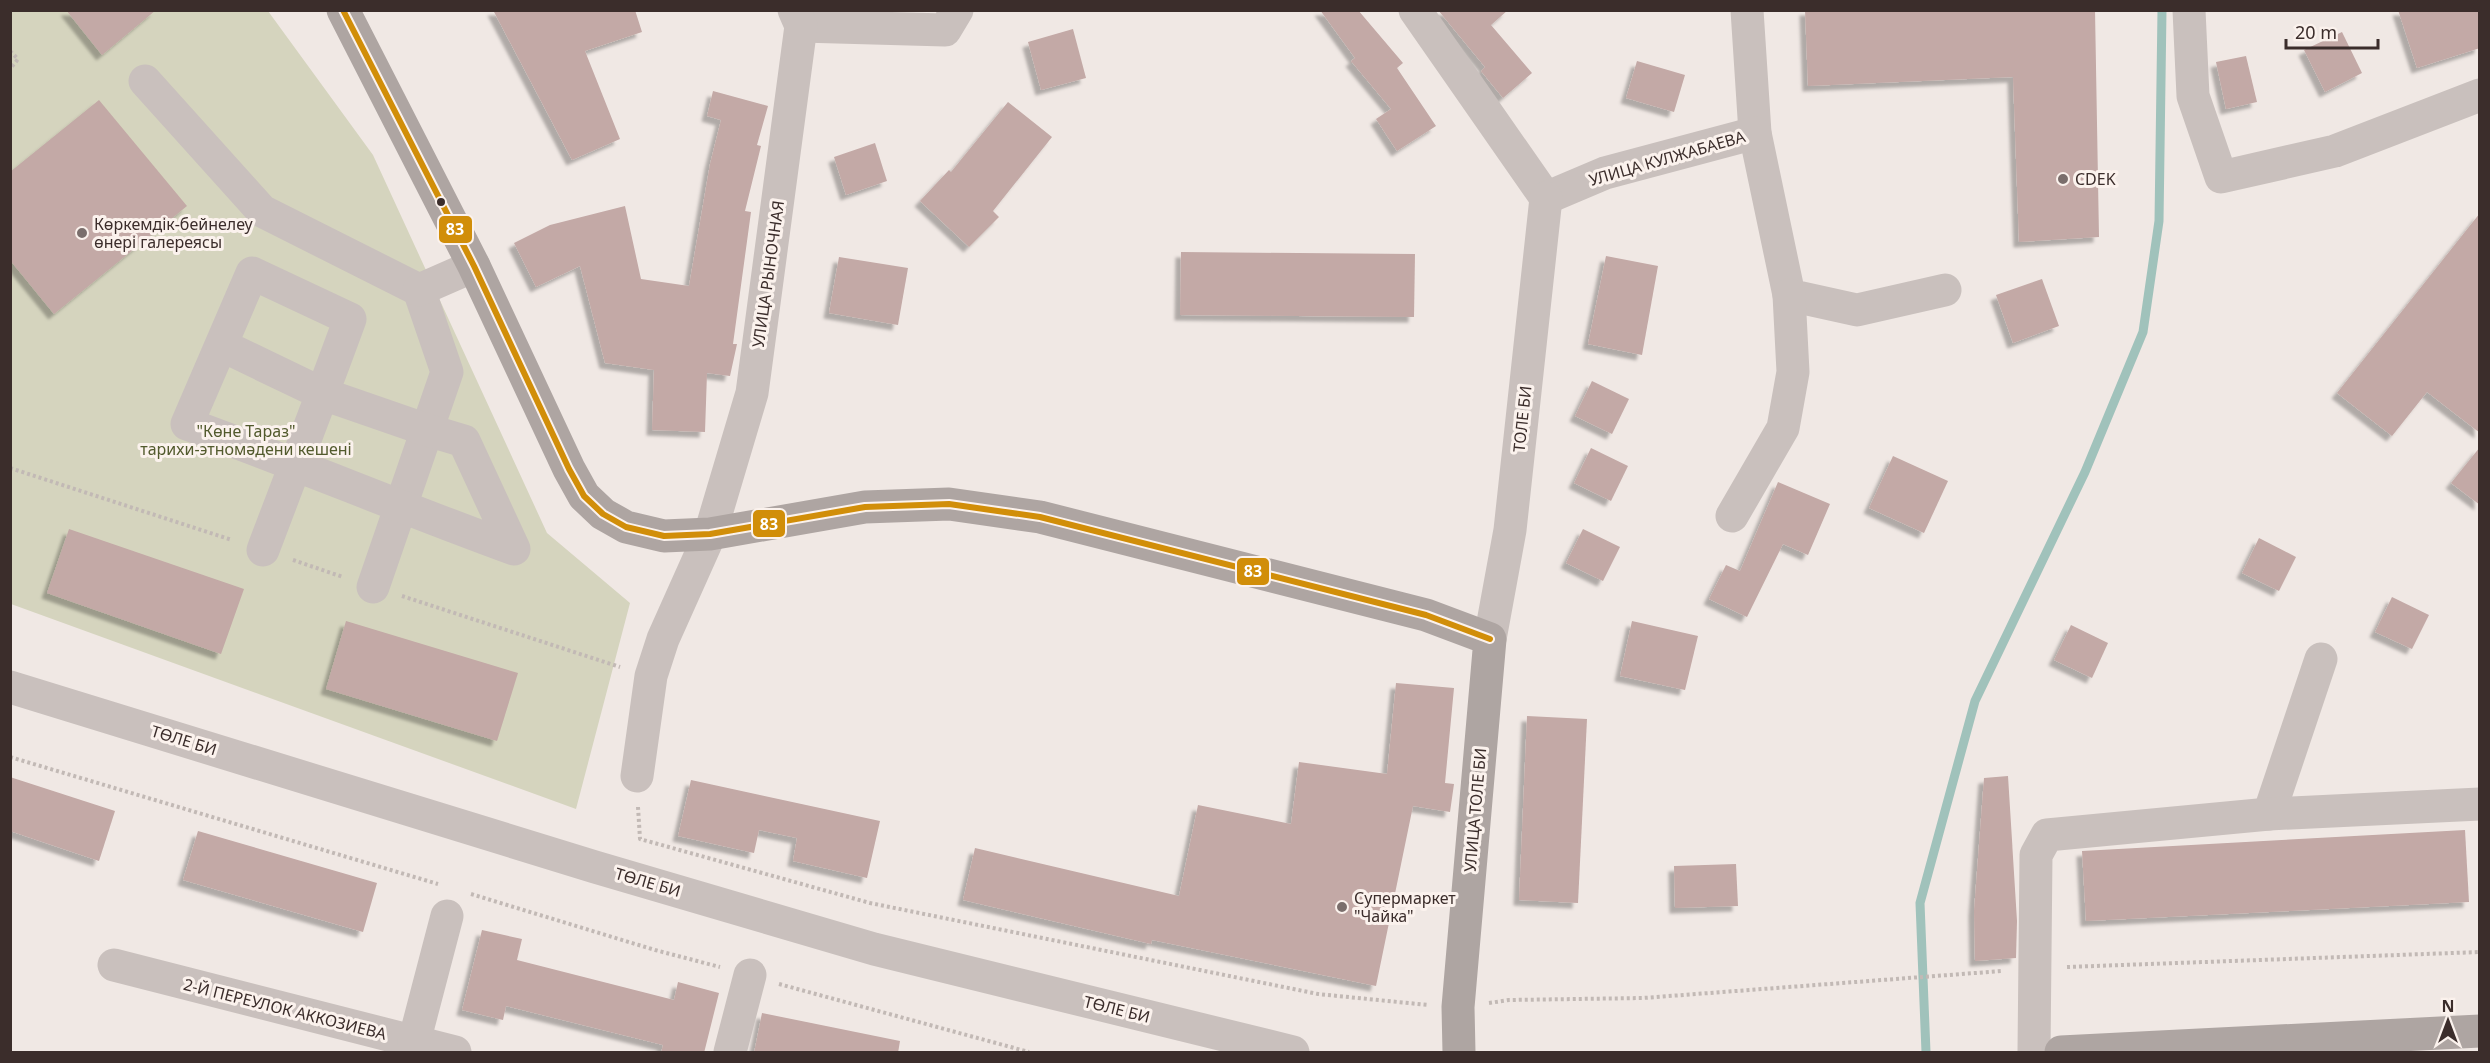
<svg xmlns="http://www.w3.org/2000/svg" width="2490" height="1063" font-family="'Noto Sans',sans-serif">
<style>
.green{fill:#d5d4be}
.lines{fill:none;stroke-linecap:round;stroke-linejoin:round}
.stream{stroke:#a0c2bb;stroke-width:9}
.building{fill:#c3a9a6;filter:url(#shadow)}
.path{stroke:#c2b9b5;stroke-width:4;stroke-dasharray:3 3;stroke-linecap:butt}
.minor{stroke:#c9c0bd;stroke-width:33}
.major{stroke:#aea5a2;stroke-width:33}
.bus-1-casing{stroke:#fbf2ed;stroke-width:10}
.bus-1{stroke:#d18e09;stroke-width:6}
.poi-dot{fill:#7a6e6c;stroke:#fbf2ed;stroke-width:2}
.bus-dot{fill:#3b2d2b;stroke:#fbf2ed;stroke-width:2}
.labels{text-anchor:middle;stroke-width:6;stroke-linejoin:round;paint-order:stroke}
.street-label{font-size:16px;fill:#3b2d2b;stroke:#fbf2ed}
.poi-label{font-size:16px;fill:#3b2d2b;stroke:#fbf2ed;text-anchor:start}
.park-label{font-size:16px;fill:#525a2d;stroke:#fbf2ed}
.line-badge{stroke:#fbf2ed;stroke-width:2}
.badge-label{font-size:16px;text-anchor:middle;font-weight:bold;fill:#fff}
</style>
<defs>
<filter id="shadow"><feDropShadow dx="-5.5" dy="5.5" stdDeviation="1.5" flood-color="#0004"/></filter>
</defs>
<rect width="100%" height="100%" fill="#f0e8e4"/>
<path class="green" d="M10,11H268L373,155L547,533L630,603L576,809L11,604Z"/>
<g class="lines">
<path class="stream" d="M1926,1052L1920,903L1975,701L2085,472L2143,332L2159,221L2162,10"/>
</g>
<g class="building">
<path d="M66,10H156L102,55Z"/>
<path d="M493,10H635L642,32L585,51L620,139L572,160Z"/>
<path d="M1320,10H1358L1403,63L1397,68L1436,126L1397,151L1376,119L1391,109L1351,61L1355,58Z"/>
<path d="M1438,10H1508L1491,25L1532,73L1503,98L1481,71L1485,67Z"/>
<path d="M1805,10H2095L2099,237L2019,242L2013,77L1808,86Z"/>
<path d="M2398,10H2480V48L2417,68Z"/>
<path d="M1073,29L1086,78L1041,90L1028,42Z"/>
<path d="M2342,32L2362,73L2325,92L2304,50Z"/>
<path d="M2246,56L2257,102L2226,109L2216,62Z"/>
<path d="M1637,61L1685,75L1674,112L1626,98Z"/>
<path d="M713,91L768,106L757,145L761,146L745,211L751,212L733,344H737L730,376L707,373L705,432L652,430L654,370L605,363L580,266L536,287L514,243L550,225L625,206L641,279L689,286L710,164L721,120L707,116Z"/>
<path d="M99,100L187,206L54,314L10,260V172Z"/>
<path d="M1008,102L1052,137L993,211L999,217L969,247L920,201L949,170L951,172Z"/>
<path d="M875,143L887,181L846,195L834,157Z"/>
<path d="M2480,213V433L2427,392L2392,436L2337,393Z"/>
<path d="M1181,252L1415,254L1414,317L1180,315Z"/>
<path d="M1606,256L1658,266L1642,355L1588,344Z"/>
<path d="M839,257L908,268L898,325L829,313Z"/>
<path d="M2042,279L2059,326L2013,343L1996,295Z"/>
<path d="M1592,381L1629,399L1612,434L1575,416Z"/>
<path d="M2480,447V505L2451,483Z"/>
<path d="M1591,448L1628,466L1611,501L1574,483Z"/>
<path d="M1893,456L1948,481L1924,533L1869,508Z"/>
<path d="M1778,482L1830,504L1808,555L1783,544L1747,617L1709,599L1726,565L1740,571Z"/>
<path d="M69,529L244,589L221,654L47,593Z"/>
<path d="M1583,529L1620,547L1603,581L1566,563Z"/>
<path d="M2259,538L2296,557L2279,591L2242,573Z"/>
<path d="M2392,597L2429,615L2412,649L2375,632Z"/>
<path d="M346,621L518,673L497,741L326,689Z"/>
<path d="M1632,621L1698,636L1685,690L1620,676Z"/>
<path d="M2071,625L2108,643L2092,678L2054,660Z"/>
<path d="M1396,683L1454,688L1445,783L1454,784L1450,812L1413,806L1376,986L1152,940L1151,944L963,900L975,848L1179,896L1198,805L1291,824L1299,762L1387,774Z"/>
<path d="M1527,716L1587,719L1578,903L1519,900Z"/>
<path d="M2008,776L2017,921L2016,958L1975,961L1974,911L1984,778Z"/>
<path d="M10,777L115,811L99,861L10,831Z"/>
<path d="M691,780L880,821L867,878L793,861L797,838L759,830L754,853L678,836Z"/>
<path d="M2465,830L2469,902L2086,921L2082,851Z"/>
<path d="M198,831L377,883L363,932L183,880Z"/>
<path d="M1736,864L1738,906L1675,908L1674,866Z"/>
<path d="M482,930L522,939L517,960L674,1000L678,982L719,993L704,1053H661L663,1045L506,1006L503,1020L462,1010Z"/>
<path d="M762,1013L900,1041L898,1053H754Z"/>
</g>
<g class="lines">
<g class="path">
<path d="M10,51L18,59L10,69"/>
<path d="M10,468L232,540"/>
<path d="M293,560L343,577"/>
<path d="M402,596L620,667"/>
<path d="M10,757L438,884"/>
<path d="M638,807L640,839L870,903L1318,994L1428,1005"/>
<path d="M471,894L655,950L720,967"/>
<path d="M2067,967L2480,952"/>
<path d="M779,984L1029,1052"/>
<path d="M1489,1003L1509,1000L1643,998L2002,971"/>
</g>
<g class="minor">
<path d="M1415,10L1546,198"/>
<path d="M1747,10L1755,133L1789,295L1857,310L1945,290"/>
<path d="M2189,10L2193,96L2221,177L2335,151L2480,95"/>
<path d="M801,26L945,30L957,10"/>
<path d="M145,81L262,211L419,290L447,372L373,587"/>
<path d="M1546,198L1605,173L1755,133"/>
<path d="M419,290L474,266"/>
<path d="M221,345L323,394L427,430L464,441L514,549C404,509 297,464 187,424L252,273L350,319C322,396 292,473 263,550"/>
<path d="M1732,516L1783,428L1793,372L1789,295"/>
<path d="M1490,639L1510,530L1546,198"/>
<path d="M10,687L595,867L874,949L1293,1052"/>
<path d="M637,776L651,676L663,639L710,534L752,393L801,26L794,10"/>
<path d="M2269,814L2321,659"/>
<path d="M114,965L455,1052"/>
<path d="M414,1042L447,916"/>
<path d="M730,1052L750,975"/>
<path d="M2034,1052L2036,855L2047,835L2269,814L2480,804"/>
</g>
<g class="major">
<path d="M343,10L474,266L569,469L584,496L603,514L626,527L664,536L710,534L865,507L949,504L1040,517L1426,615L1490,639L1458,1007L1459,1052"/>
<path d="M2061,1052L2480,1031"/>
</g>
<defs>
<path id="bus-1" d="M343,10L474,266L569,469L584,496L603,514L626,527L664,536L710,534L865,507L949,504L1040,517L1426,615L1490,639"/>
</defs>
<use href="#bus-1" class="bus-1-casing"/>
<use href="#bus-1" class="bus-1"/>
</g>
<g class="poi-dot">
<circle cx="2063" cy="179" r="6"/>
<circle cx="82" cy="233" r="6"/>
<circle cx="1342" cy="907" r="6"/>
</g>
<circle class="bus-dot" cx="441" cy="202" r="5"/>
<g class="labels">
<g class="street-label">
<text transform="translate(1667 158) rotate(-16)" y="6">УЛИЦА КУЛЖАБАЕВА</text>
<text transform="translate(768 274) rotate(-82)" y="6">УЛИЦА РЫНОЧНАЯ</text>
<text transform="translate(1522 419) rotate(-84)" y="6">ТОЛЕ БИ</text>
<text transform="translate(184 740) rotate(17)" y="6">ТӨЛЕ БИ</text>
<text transform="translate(1475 810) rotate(-85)" y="6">УЛИЦА ТОЛЕ БИ</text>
<text transform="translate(648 882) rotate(16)" y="6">ТӨЛЕ БИ</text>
<text transform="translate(285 1009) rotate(14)" y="6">2-Й ПЕРЕУЛОК АККОЗИЕВА</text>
<text transform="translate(1117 1009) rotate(14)" y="6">ТӨЛЕ БИ</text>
</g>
<g class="poi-label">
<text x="2075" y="185">CDEK</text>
<text x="94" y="230">Көркемдік-бейнелеу<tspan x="94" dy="18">өнері галереясы</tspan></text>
<text x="1354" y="904">Супермаркет<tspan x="1354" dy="18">"Чайка"</tspan></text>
</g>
<g class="park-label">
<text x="246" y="437">"Көне Тараз"<tspan x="246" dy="18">тарихи-этномәдени кешені</tspan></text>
</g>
</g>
<g class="line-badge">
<rect x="438" y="215" width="35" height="29" rx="6" fill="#d18e09"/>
<rect x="752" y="509" width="34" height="29" rx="6" fill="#d18e09"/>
<rect x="1236" y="557" width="34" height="29" rx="6" fill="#d18e09"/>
</g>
<g class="badge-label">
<text x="455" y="235">83</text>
<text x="769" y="530">83</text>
<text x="1253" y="577">83</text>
</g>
<rect width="2490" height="1063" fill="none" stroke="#3b2d2b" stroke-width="24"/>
<g transform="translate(2448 1021)" stroke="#fbf2ed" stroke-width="4.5" paint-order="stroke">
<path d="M0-4.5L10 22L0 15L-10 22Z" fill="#3b2d2b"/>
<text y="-9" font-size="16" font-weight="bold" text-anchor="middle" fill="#3b2d2b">N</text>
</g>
<path d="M2286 39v9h92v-9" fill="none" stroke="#3b2d2b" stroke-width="3"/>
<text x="2295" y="39" font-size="18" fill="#3b2d2b" stroke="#fbf2ed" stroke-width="4.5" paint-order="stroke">20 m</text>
</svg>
